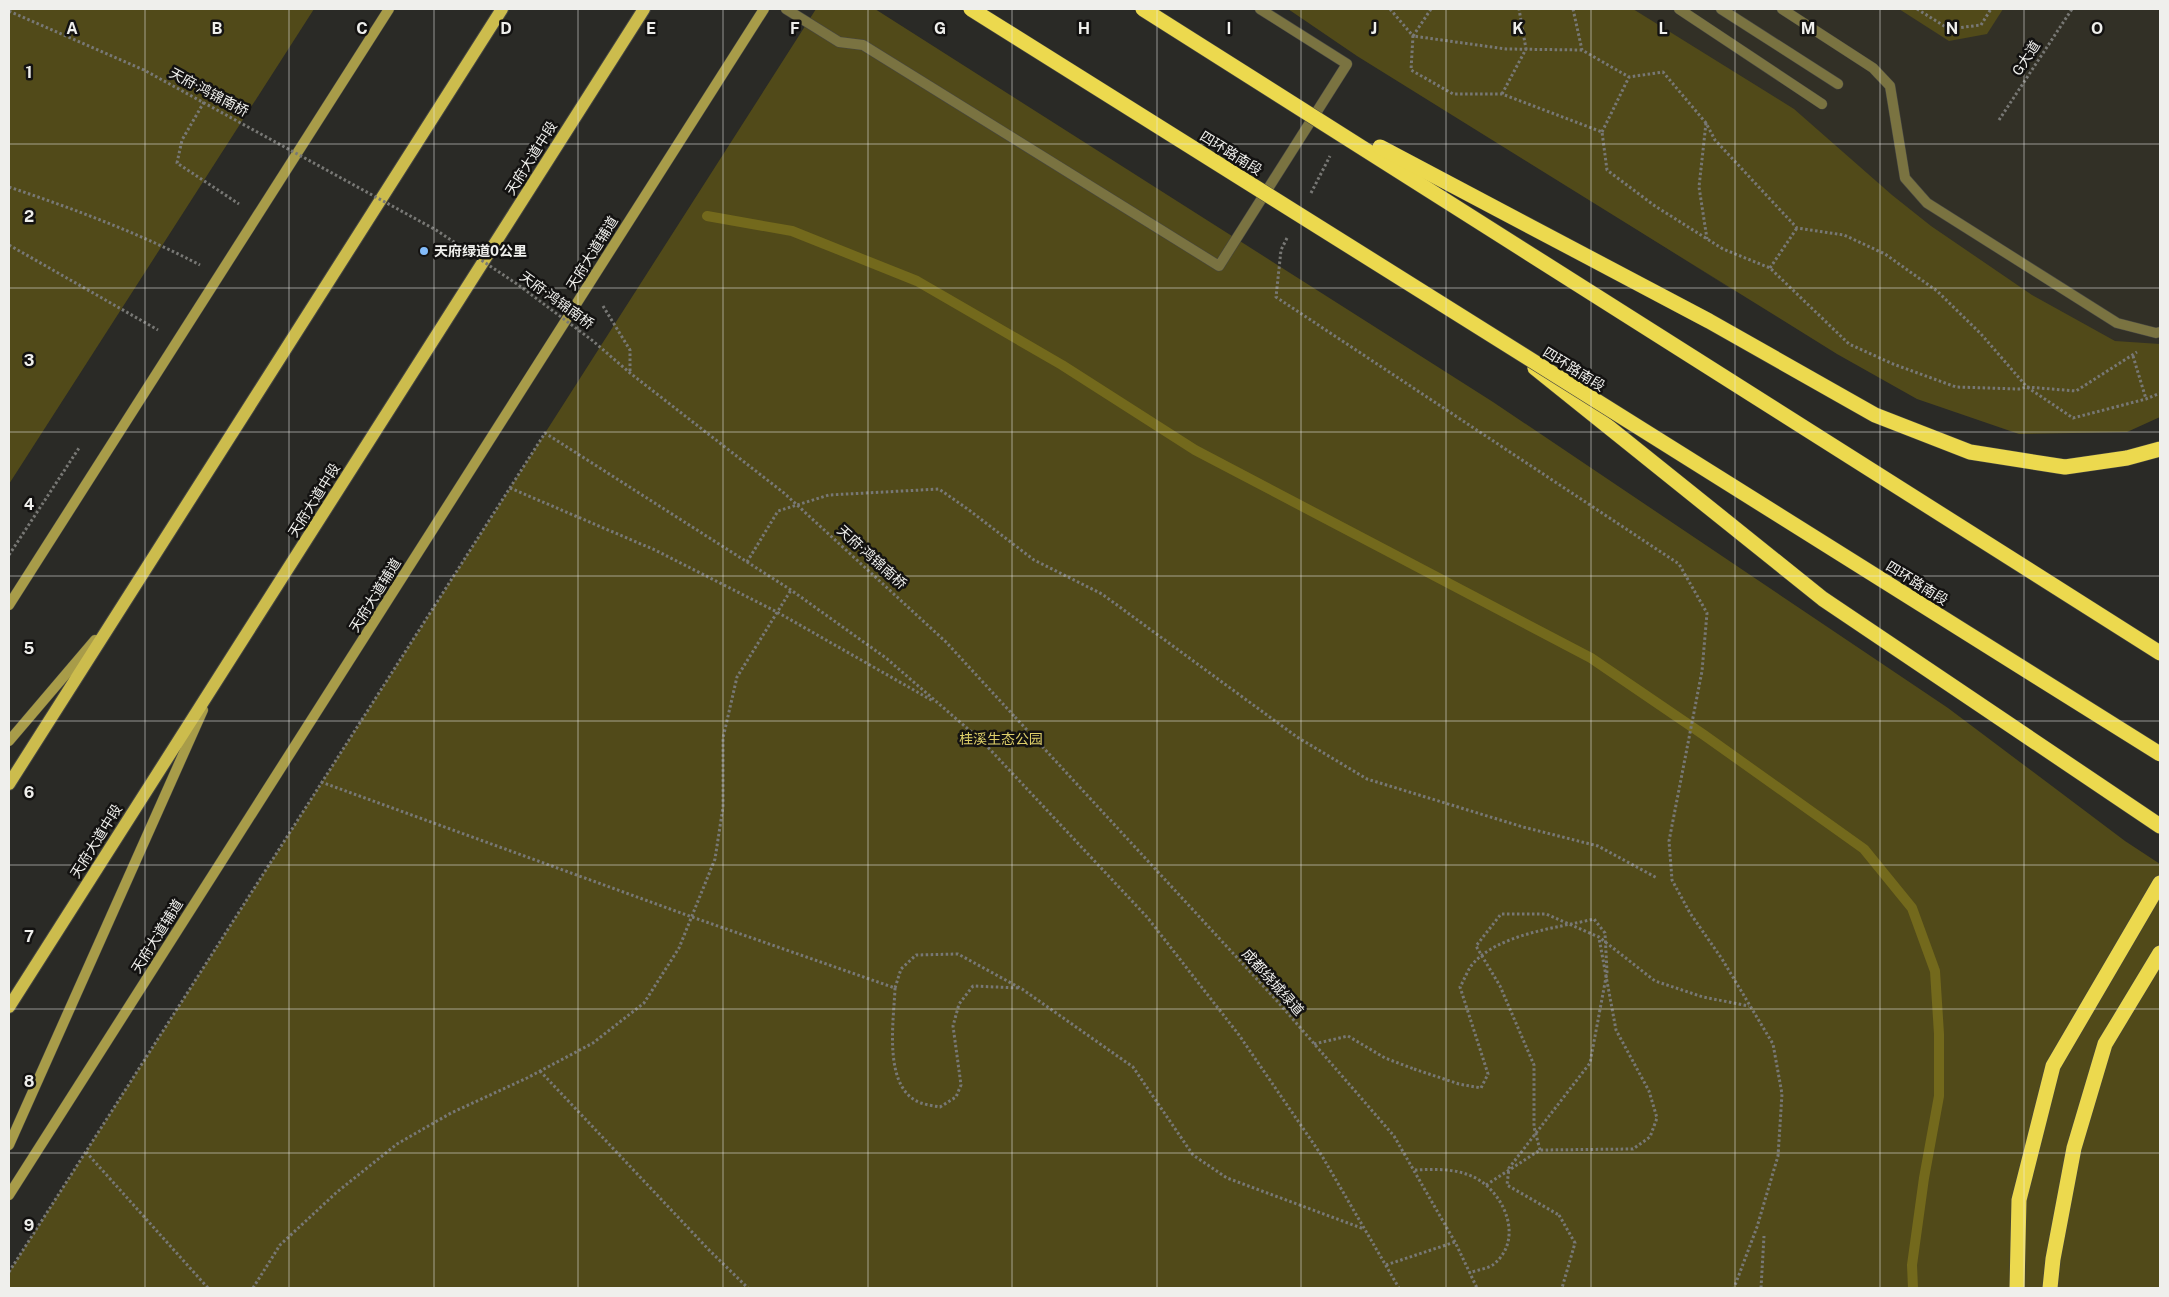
<svg xmlns="http://www.w3.org/2000/svg" width="2169" height="1297" font-family="'Public Sans','Noto Sans SC',sans-serif">
<style>
.built{fill:#323026}
.green{fill:#514a19}
.lines{fill:none;stroke-linecap:round;stroke-linejoin:round}
.stream{stroke:#73691c;stroke-width:10}
.lane-casing{stroke:#464642;stroke-width:11}
.secondary-casing{stroke:#464642;stroke-width:11}
.primary-casing{stroke:#464642;stroke-width:14}
.highway-casing{stroke:#464642;stroke-width:16}
.path{stroke:#787875;stroke-width:3;stroke-dasharray:2.5 2.5;stroke-linecap:butt}
.lane{stroke:#7a7341;stroke-width:10}
.secondary{stroke:#a89c49;stroke-width:10}
.primary{stroke:#ccbc4d;stroke-width:12}
.highway{stroke:#ecd94e;stroke-width:15}
.highway-bridge-casing{stroke:#464642;stroke-width:16;stroke-linecap:butt}
.path-bridge{stroke:#787875;stroke-width:3;stroke-dasharray:2.5 2.5;stroke-linecap:butt}
.highway-bridge{stroke:#ecd94e;stroke-width:15}
.grid{fill:none;stroke:#efefec;stroke-width:1;stroke-opacity:0.55}
.poi-dot{fill:#83bcfa;stroke:#131211;stroke-width:2}
.labels{text-anchor:middle;stroke-width:5;stroke-linejoin:round;paint-order:stroke}
.street-label{font-size:14px;fill:#efefec;stroke:#131211}
.poi-label{font-size:14px;font-weight:bold;fill:#efefec;stroke:#131211;text-anchor:start}
.park-label{font-size:14px;fill:#decf69;stroke:#131211}
.grid-label{font-size:16px;text-anchor:middle;font-weight:bold;fill:#efefec;stroke:#131211;stroke-width:5;stroke-linejoin:round;paint-order:stroke}
</style>
<rect width="100%" height="100%" fill="#2a2a26"/>
<path class="built" d="M1290,9H2160V385L2008,428L1729,288Z"/>
<g class="green">
<path d="M9,9H314L9,484Z"/>
<path d="M816,9H875L1493,402L1948,708L2125,841L2160,864V1288H9V1272Z"/>
<path d="M1288,9H1633L1794,109L1892,195L1931,226L2032,295L2115,341L2160,344V417L2127,432L2019,434L1917,399L1837,354L1357,56Z"/>
<path d="M1899,9H2003L1987,34L1949,41Z"/>
</g>
<g class="lines">
<path class="stream" d="M707,216L792,231L917,281L1062,365L1195,450L1591,658L1704,735L1864,849L1912,908L1935,971L1939,1034V1096L1924,1178L1912,1265L1913,1288"/>
<defs>
<g id="lane">
<path d="M786,9L839,42L863,45L1219,266L1347,64L1260,9"/>
<path d="M1679,9L1822,104"/>
<path d="M1721,9L1838,84"/>
<path d="M1782,9L1873,68L1890,86L1905,178L1927,203L2117,323L2156,333L2160,332"/>
</g>
<g id="secondary">
<path d="M9,605L389,9"/>
<path d="M9,741L95,640"/>
<path d="M9,1145L203,710"/>
<path d="M9,1195L764,9"/>
</g>
<g id="primary">
<path d="M9,784L502,9"/>
<path d="M9,1007L644,9"/>
</g>
<g id="highway">
<path d="M1535,368L1823,599L2160,826"/>
<path d="M2017,1288L2019,1200L2053,1066L2160,883"/>
<path d="M2050,1288L2053,1259L2074,1148L2105,1044L2160,953"/>
</g>
</defs>
<use href="#lane" class="lane-casing"/>
<use href="#secondary" class="secondary-casing"/>
<use href="#primary" class="primary-casing"/>
<use href="#highway" class="highway-casing"/>
<g class="path">
<path d="M1390,9L1413,36L1411,70L1453,94H1502L1602,132L1607,170L1655,206L1723,249L1770,268L1849,344L1893,364L1956,387L2019,389L2027,387L2073,418L2146,399L2160,393"/>
<path d="M1431,9L1413,36L1506,49L1582,50"/>
<path d="M1573,9L1582,50L1629,77L1663,72L1706,123L1715,140L1797,228L1844,235L1885,254L1937,291L1981,334L2027,387L2076,391L2137,352"/>
<path d="M1917,9L1949,29L1981,25L1991,9"/>
<path d="M1502,94L1526,49L1519,9"/>
<path d="M204,102L182,140L177,163L239,204"/>
<path d="M1999,120L2072,9"/>
<path d="M1706,123L1699,187L1707,239"/>
<path d="M1602,132L1629,77"/>
<path d="M9,187C74,209 139,233 200,265"/>
<path d="M1311,193L1330,156"/>
<path d="M1287,238L1281,250L1276,297L1679,564L1707,613L1702,671L1669,841L1672,880L1690,913L1722,959L1773,1044L1782,1094L1778,1156L1757,1227L1734,1288"/>
<path d="M9,245L158,330"/>
<path d="M1770,268L1797,228"/>
<path d="M603,306L630,350V373"/>
<path d="M2133,356L2146,399"/>
<path d="M510,488L655,550L777,612L933,701"/>
<path d="M9,555L79,448"/>
<path d="M747,562L778,511L829,495L939,489L969,510L1034,560L1102,594L1297,737L1367,779L1523,827L1598,846L1657,878"/>
<path d="M1015,717L1278,1002L1394,1136L1455,1242L1477,1288"/>
<path d="M321,782L692,917L895,988L901,969L916,955L958,954L1022,989L1133,1067L1193,1155L1227,1178L1364,1229"/>
<path d="M895,988C894,1020 882,1089 921,1103C927,1105 934,1106 940,1107L956,1097L961,1085L953,1026L959,1004L973,986L1019,988"/>
<path d="M1314,1044L1348,1036L1385,1058L1414,1069"/>
<path d="M540,1071L710,1251L748,1288"/>
<path d="M1540,1150L1534,1127V1065L1500,986L1476,946L1501,914H1546L1599,937L1655,981L1703,997L1749,1006"/>
<path d="M86,1152L208,1288"/>
<path d="M1415,1170C1436,1169 1460,1168 1479,1180C1506,1197 1523,1240 1494,1264C1488,1269 1476,1270 1469,1273"/>
<path d="M1486,1185L1540,1150L1633,1149L1650,1137L1657,1118L1649,1091L1616,1030L1599,938"/>
<path d="M1559,1215L1575,1243L1562,1288"/>
<path d="M1386,1265L1455,1242"/>
<path d="M9,1272L545,433L791,590L886,658L983,742L1147,917L1239,1035L1322,1156L1399,1288"/>
<path d="M253,1288L280,1245L337,1192L397,1144L451,1113L527,1078L593,1043L644,1003L679,948L715,859L723,807V738L737,677L791,590"/>
<path d="M1761,1288L1764,1236"/>
</g>
<use href="#lane" class="lane"/>
<use href="#secondary" class="secondary"/>
<use href="#primary" class="primary"/>
<use href="#highway" class="highway"/>
<defs>
<g id="highway-bridge">
<path d="M971,9L2160,754"/>
<path d="M1143,9L2160,653"/>
<path d="M1380,147L1709,321L1875,415L1970,452L2065,467L2127,458L2160,449"/>
</g>
</defs>
<use href="#highway-bridge" class="highway-bridge-casing"/>
<g class="path-bridge">
<path d="M9,11L144,70L436,230L517,284L593,341L630,373L784,493L946,642L1015,717"/>
<path d="M1414,1069L1459,1084L1481,1088L1488,1074L1460,987C1464,980 1467,972 1471,966C1496,934 1557,928 1594,919L1605,933L1607,972L1590,1063L1509,1168L1507,1185L1559,1215"/>
</g>
<use href="#highway-bridge" class="highway-bridge"/>
</g>
<path class="grid" d="M145,9V1288M289,9V1288M434,9V1288M578,9V1288M723,9V1288M868,9V1288M1012,9V1288M1157,9V1288M1301,9V1288M1446,9V1288M1591,9V1288M1735,9V1288M1880,9V1288M2024,9V1288M9,144H2160M9,288H2160M9,432H2160M9,576H2160M9,721H2160M9,865H2160M9,1009H2160M9,1153H2160"/>
<circle class="poi-dot" cx="424" cy="251" r="5"/>
<g class="labels">
<g class="street-label">
<text transform="translate(2026 58) rotate(-57)" y="5">G大道</text>
<text transform="translate(209 92) rotate(28)" y="5">天府·鸿锦南桥</text>
<text transform="translate(1231 153) rotate(32)" y="5">四环路南段</text>
<text transform="translate(531 158) rotate(-58)" y="5">天府大道中段</text>
<text transform="translate(592 253) rotate(-58)" y="5">天府大道辅道</text>
<text transform="translate(557 300) rotate(36)" y="5">天府·鸿锦南桥</text>
<text transform="translate(1574 369) rotate(32)" y="5">四环路南段</text>
<text transform="translate(314 500) rotate(-58)" y="5">天府大道中段</text>
<text transform="translate(872 557) rotate(42)" y="5">天府·鸿锦南桥</text>
<text transform="translate(1917 583) rotate(32)" y="5">四环路南段</text>
<text transform="translate(375 595) rotate(-58)" y="5">天府大道辅道</text>
<text transform="translate(96 841) rotate(-58)" y="5">天府大道中段</text>
<text transform="translate(157 936) rotate(-58)" y="5">天府大道辅道</text>
<text transform="translate(1273 982) rotate(48)" y="5">成都绕城绿道</text>
</g>
<g class="poi-label">
<text x="434" y="256">天府绿道0公里</text>
</g>
<g class="park-label">
<text x="1001" y="744">桂溪生态公园</text>
</g>
</g>
<g class="grid-label">
<text x="72" y="34">A</text>
<text x="217" y="34">B</text>
<text x="362" y="34">C</text>
<text x="506" y="34">D</text>
<text x="651" y="34">E</text>
<text x="795" y="34">F</text>
<text x="940" y="34">G</text>
<text x="1084" y="34">H</text>
<text x="1229" y="34">I</text>
<text x="1374" y="34">J</text>
<text x="1518" y="34">K</text>
<text x="1663" y="34">L</text>
<text x="1808" y="34">M</text>
<text x="1952" y="34">N</text>
<text x="2097" y="34">O</text>
<text x="29" y="78">1</text>
<text x="29" y="222">2</text>
<text x="29" y="366">3</text>
<text x="29" y="510">4</text>
<text x="29" y="654">5</text>
<text x="29" y="798">6</text>
<text x="29" y="942">7</text>
<text x="29" y="1087">8</text>
<text x="29" y="1231">9</text>
</g>
<rect width="2169" height="1297" fill="none" stroke="#efefec" stroke-width="20"/>
</svg>
